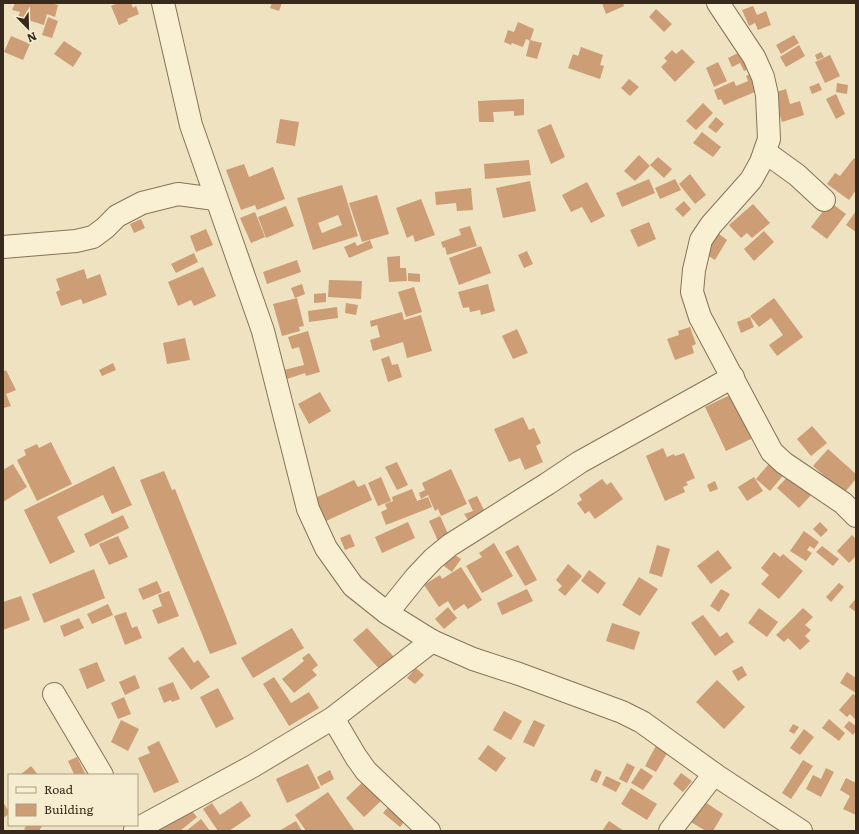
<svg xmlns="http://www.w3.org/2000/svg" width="859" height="834" font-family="Literata,serif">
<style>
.building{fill:#cd9d75;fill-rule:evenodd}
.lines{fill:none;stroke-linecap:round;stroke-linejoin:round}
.minor-casing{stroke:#877358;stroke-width:24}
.minor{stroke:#f9efd3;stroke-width:22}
</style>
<rect width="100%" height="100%" fill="#eee2c0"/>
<g class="building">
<path d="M15,3H51L58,5L55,17L47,14L44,25L18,17L20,12L12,10Z"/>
<path d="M118,3H131L133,8L136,6L139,14L127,19L128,21L119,25L111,6Z"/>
<path d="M272,3H282L279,11L270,8Z"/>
<path d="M602,3H623L624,6L606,14Z"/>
<path d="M753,6L757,15L766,11L771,25L758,30L755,23L749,26L742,10Z"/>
<path d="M656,9L672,24L664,32L649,17Z"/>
<path d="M48,17L58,21L52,38L42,35Z"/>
<path d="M518,22L534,29L530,41L526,39L523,47L512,43L511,45L504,42L508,30L514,32Z"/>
<path d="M794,35L799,43L781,54L776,45Z"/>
<path d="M11,36L30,44L23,60L4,52Z"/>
<path d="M530,40L542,43L537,59L526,56Z"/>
<path d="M64,41L82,53L73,67L54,54Z"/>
<path d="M799,45L805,56L786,67L780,57Z"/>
<path d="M581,47L603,55L600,65L604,66L600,79L568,68L573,54L578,56Z"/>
<path d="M682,49L695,62L675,82L661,67L667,61L664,58L672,50L676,54Z"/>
<path d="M744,50L752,67L744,71L740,63L732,67L728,58Z"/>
<path d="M821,52L824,57L817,60L815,55Z"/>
<path d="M830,55L840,76L825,83L815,62Z"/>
<path d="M718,62L727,81L714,87L706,68Z"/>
<path d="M754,72L757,91L724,105L721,99L718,100L714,90L734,81L736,86L748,81L746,76Z"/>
<path d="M629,79L639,87L630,96L621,88Z"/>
<path d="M819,83L822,90L812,94L809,87Z"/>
<path d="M837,83L848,85L847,94L836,92Z"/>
<path d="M786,89L790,104L800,101L804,115L782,122L773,93Z"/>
<path d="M836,94L845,114L836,119L826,99Z"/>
<path d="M524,99V115L514,116V111L493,112L494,122H479L478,101Z"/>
<path d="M703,103L713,113L696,130L686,121Z"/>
<path d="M716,117L724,124L716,133L708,127Z"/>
<path d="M280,119L299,122L295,146L276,143Z"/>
<path d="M551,124L565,157L551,164L537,130Z"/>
<path d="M702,132L721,147L713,157L693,143Z"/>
<path d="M639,155L650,166L635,181L624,171Z"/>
<path d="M658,157L672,169L664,178L650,165Z"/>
<path d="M854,158L856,159V190L849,200L827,184L835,173L840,176Z"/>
<path d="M529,160L531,175L485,179L484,164Z"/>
<path d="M244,164L249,177L273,167L285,199L257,210L255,205L241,210L226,170Z"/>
<path d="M690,174L706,195L695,204L679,184Z"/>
<path d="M649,179L655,193L622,207L616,193Z"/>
<path d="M675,179L681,190L660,199L655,188Z"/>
<path d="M530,181L536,211L503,218L496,188Z"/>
<path d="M587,182L605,216L591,223L582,207L571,212L562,195Z"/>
<path d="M342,185L358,236L313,250L297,198ZM338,215L342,225L322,233L318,223Z"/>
<path d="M471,188L473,210L457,211L456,203L436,205L435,192Z"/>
<path d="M377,195L389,234L362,242L349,203Z"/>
<path d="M421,199L435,235L415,242L413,235L407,238L396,208Z"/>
<path d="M684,201L691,209L683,217L675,209Z"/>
<path d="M830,202L846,214L827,239L811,227Z"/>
<path d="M753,204L770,223L752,238L747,233L741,238L729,225Z"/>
<path d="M286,206L294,226L266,238L258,217Z"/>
<path d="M856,211V232L846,225Z"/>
<path d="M255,212L265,237L251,243L240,218Z"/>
<path d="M141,219L145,228L134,233L130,224Z"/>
<path d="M649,222L656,239L638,247L630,230Z"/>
<path d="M470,226L477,246L447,255L445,247L443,248L441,242L461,235L459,229Z"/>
<path d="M206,229L213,245L196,252L190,236Z"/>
<path d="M715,231L727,240L715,260L702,252Z"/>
<path d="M764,231L774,242L754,261L744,249Z"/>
<path d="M370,240L373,248L349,258L344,247L355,242L357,246Z"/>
<path d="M481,246L491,273L459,285L449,258Z"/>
<path d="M527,251L533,264L524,268L518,255Z"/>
<path d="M194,253L198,262L176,273L171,264Z"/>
<path d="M400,256V268H406L407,281L389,282L387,257Z"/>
<path d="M297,260L301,272L267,284L263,272Z"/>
<path d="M203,267L216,296L194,306L191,300L178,306L168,282Z"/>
<path d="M84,269L87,279L100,274L107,295L83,304L81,299L61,306L56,292L60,290L56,279Z"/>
<path d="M408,273L420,274V282L408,281Z"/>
<path d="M329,280L362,281L361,299L328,297Z"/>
<path d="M302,284L305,294L295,298L291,288Z"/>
<path d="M488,284L495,311L481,315L480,310L470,312L469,307L463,308L458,292Z"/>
<path d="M414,287L422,312L406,317L398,292Z"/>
<path d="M326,293V302L314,303V294Z"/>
<path d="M297,298L304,326L299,327L300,331L282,336L273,304Z"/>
<path d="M774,298L803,337L777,356L769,345L783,335L771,318L759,327L750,316Z"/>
<path d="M346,303L358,305L356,315L345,313Z"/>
<path d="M337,307L338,318L309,322L308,311Z"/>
<path d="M402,312L404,320L421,315L432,351L407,358L403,342L373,351L370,340L380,337L377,325L371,327L370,321Z"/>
<path d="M750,317L754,327L741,333L737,322Z"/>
<path d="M690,327L696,344L692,346L694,353L675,360L667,339L679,335L678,331Z"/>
<path d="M517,329L528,353L513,359L502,336Z"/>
<path d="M308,331L320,372L306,376L305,373L287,379L284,370L304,365L299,347L292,349L288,337Z"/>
<path d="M185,338L190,360L167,364L163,343Z"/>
<path d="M389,356L392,365L398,364L402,377L388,382L381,359Z"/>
<path d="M113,363L116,370L102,376L99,370Z"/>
<path d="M6,370L16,390L6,394L11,406L3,408V372Z"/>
<path d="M320,392L331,411L309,424L298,404Z"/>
<path d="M732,394L753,438L726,451L705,407Z"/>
<path d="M523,417L529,430L534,428L541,443L536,446L543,462L525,470L520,458L509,462L494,429Z"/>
<path d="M812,426L827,443L811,456L797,439Z"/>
<path d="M51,442L72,484L37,501L17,460L26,455L24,450L37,444L39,448Z"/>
<path d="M663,448L667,457L674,454L675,456L684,453L695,478L686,482L688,485L683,487L685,492L665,501L646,456Z"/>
<path d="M828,449L856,474V479L844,493L813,466Z"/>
<path d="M773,459L787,471L770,491L756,479Z"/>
<path d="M397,462L408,485L397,490L385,467Z"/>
<path d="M13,464L27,487L3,502V470Z"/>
<path d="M114,466L132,505L112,514L103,495L57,517L75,552L50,564L24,510Z"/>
<path d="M451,469L467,504L441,516L438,509L435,511L428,495L421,499L419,493L425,490L422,483Z"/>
<path d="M164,471L172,490L175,489L237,644L210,654L140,480Z"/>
<path d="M792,472L814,492L799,508L777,488Z"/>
<path d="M381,477L391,501L378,506L368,483Z"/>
<path d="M754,477L763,491L747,501L738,487Z"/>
<path d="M602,479L607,485L611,482L623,499L595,519L589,511L585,514L577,503L582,500L579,495Z"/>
<path d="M354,480L358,487L365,484L372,500L326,521L315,498Z"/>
<path d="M715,481L718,489L710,492L707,485Z"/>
<path d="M412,489L417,501L428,497L432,507L386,525L381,512L387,509L385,504L393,501L392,497Z"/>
<path d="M477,496L485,512L468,520L464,514L473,511L468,500Z"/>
<path d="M123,515L129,528L90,547L84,534Z"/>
<path d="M440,516L449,536L438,541L429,521Z"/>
<path d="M408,522L415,538L382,553L375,537Z"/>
<path d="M820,522L828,530L821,537L813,529Z"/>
<path d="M804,531L819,542L814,549L810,546L807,550L812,553L806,561L790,551Z"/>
<path d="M350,534L355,546L345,550L340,538Z"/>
<path d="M852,535L856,539V556L849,563L837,551Z"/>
<path d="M118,536L128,557L109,565L99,544Z"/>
<path d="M494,543L513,576L482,593L466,566L482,557L479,553Z"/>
<path d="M518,545L537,580L525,586L505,552Z"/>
<path d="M657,545L670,549L662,577L649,573Z"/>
<path d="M822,546L839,559L833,566L816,552Z"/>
<path d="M718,550L732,568L711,584L697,566Z"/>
<path d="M774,552L780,557L783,554L803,571L779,599L761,584L769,575L761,568Z"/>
<path d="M452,553L461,559L452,572L444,566Z"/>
<path d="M568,564L582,576L565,596L558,590L562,586L556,580Z"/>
<path d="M461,567L482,600L468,609L464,604L454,611L448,601L439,607L424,585L440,575L442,579Z"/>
<path d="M94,569L105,598L44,623L32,594Z"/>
<path d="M589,570L606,583L598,594L581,581Z"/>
<path d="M639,577L658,589L640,616L622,605Z"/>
<path d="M157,581L162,592L143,600L138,589Z"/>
<path d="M839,583L844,587L831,602L826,597Z"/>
<path d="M527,589L533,601L502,615L497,603Z"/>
<path d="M721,589L730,594L719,612L710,606Z"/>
<path d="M169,591L179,616L158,624L152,610L162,606L158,595Z"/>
<path d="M21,596L30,620L3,630V602Z"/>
<path d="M856,598V612L849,607Z"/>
<path d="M108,604L113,615L92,624L87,614Z"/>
<path d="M448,607L457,618L444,629L435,619Z"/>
<path d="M759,608L778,622L767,637L748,623Z"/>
<path d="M803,608L813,617L805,625L811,630L805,636L810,641L800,650L788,638L784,642L776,635Z"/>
<path d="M126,612L132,628L137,626L142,638L125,645L114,616Z"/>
<path d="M703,615L720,637L727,632L734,642L715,656L691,623Z"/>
<path d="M79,618L84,628L64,637L60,626Z"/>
<path d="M612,623L640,632L634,650L606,641Z"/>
<path d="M292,628L304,648L253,678L241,658Z"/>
<path d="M367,628L396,659L382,672L353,640Z"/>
<path d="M183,647L194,663L198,660L210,677L191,690L168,658Z"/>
<path d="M309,653L318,665L312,670L317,675L294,693L282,679L304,661L302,658Z"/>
<path d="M97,662L105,681L87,689L79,669Z"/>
<path d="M742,666L747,675L738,681L732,671Z"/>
<path d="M416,668L424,675L415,684L407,678Z"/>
<path d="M847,672L856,678V693L840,683Z"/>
<path d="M135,675L140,688L125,695L119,682Z"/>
<path d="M274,677L291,703L309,692L319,708L289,726L263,684Z"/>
<path d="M717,680L745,707L724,729L696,702Z"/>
<path d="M173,682L180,699L172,702L171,700L164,703L158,688Z"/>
<path d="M218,688L234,719L216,728L200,697Z"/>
<path d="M853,694L856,696V720L850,714L847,717L839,710Z"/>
<path d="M124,697L131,714L118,719L111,703Z"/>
<path d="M504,711L522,721L511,740L493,730Z"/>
<path d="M829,719L845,733L839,741L822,728Z"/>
<path d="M121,720L139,729L128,751L111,742Z"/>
<path d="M534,720L545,725L534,747L523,742Z"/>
<path d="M849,721L856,726V731L853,735L844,727Z"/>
<path d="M793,724L799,727L794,734L789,731Z"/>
<path d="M804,729L814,737L800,755L790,748Z"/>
<path d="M159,741L179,782L154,793L138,758L150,753L147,747Z"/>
<path d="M657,744L669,750L656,772L645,766Z"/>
<path d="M488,745L506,758L496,772L478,759Z"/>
<path d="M77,757L86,775H71L74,774L68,761Z"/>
<path d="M803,760L813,766L791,799L782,793Z"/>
<path d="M627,763L635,767L627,783L619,779Z"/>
<path d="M308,764L320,788L287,803L276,779Z"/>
<path d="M31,766L38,775H20Z"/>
<path d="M641,768L653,776L643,790L631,783Z"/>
<path d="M826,768L834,772L821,797L806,789L813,775L821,779Z"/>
<path d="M595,769L602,772L597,783L590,780Z"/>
<path d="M330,770L334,779L321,786L317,777Z"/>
<path d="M681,773L692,781L683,792L673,784Z"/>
<path d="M606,776L621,783L616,792L602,785Z"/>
<path d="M846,778L856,783V815L843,809L850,796L840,790Z"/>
<path d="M365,780L383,799L364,817L346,798Z"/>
<path d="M631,788L657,804L647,820L621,804Z"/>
<path d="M328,792L354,830L353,831H306L295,815Z"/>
<path d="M702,800L723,814L713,831H706L689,821Z"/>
<path d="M241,801L251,816L229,831H218L203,809L212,803L220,815Z"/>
<path d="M3,802L9,812V814L3,818Z"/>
<path d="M186,804L197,817L180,831H153Z"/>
<path d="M389,806L410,814L400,827L383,813Z"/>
<path d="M201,819L210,831H186Z"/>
<path d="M296,821L302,831H279Z"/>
<path d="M609,821L624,831H602Z"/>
<path d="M27,825H41L42,826L39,831H27L24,829Z"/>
</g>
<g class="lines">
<defs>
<g id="minor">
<path d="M163,3L191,125L263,331L308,509L326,548L353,586L387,613L432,641L473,659L519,674L622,712L642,722L717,776L801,831"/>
<path d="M718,3L754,57L763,77L767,95L769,139L761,162L751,180L711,225L701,240L694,270L692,292L700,317L772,452L784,463L843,503L856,516"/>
<path d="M765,152L797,175L824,200"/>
<path d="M3,247L76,241L93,237L105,228L117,216L142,203L178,194L215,199"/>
<path d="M387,613L416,577L433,559L450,545L547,484L580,462L733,377"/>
<path d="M54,694L102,775"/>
<path d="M333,718L356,757L366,771L429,831"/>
<path d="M135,830L253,766L333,718L432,641"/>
<path d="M670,831L714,774"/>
</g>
</defs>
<use href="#minor" class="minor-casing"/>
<use href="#minor" class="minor"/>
</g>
<rect width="859" height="834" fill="none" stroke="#372a1c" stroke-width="8"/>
<rect x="8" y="774" width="130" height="52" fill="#f6eccf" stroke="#aa9e87"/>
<rect x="16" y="787" width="20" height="6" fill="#f9efd3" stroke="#aa9e87"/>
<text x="44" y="794" font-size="12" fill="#372a1c">Road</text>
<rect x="16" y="804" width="20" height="12" fill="#cd9d75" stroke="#aa9e87"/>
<text x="44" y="814" font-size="12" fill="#372a1c">Building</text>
<g transform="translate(28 28) rotate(157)" stroke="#f6eccf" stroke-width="3" paint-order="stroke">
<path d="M0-3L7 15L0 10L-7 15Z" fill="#372a1c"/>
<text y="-6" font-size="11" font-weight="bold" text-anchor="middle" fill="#372a1c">N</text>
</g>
</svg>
